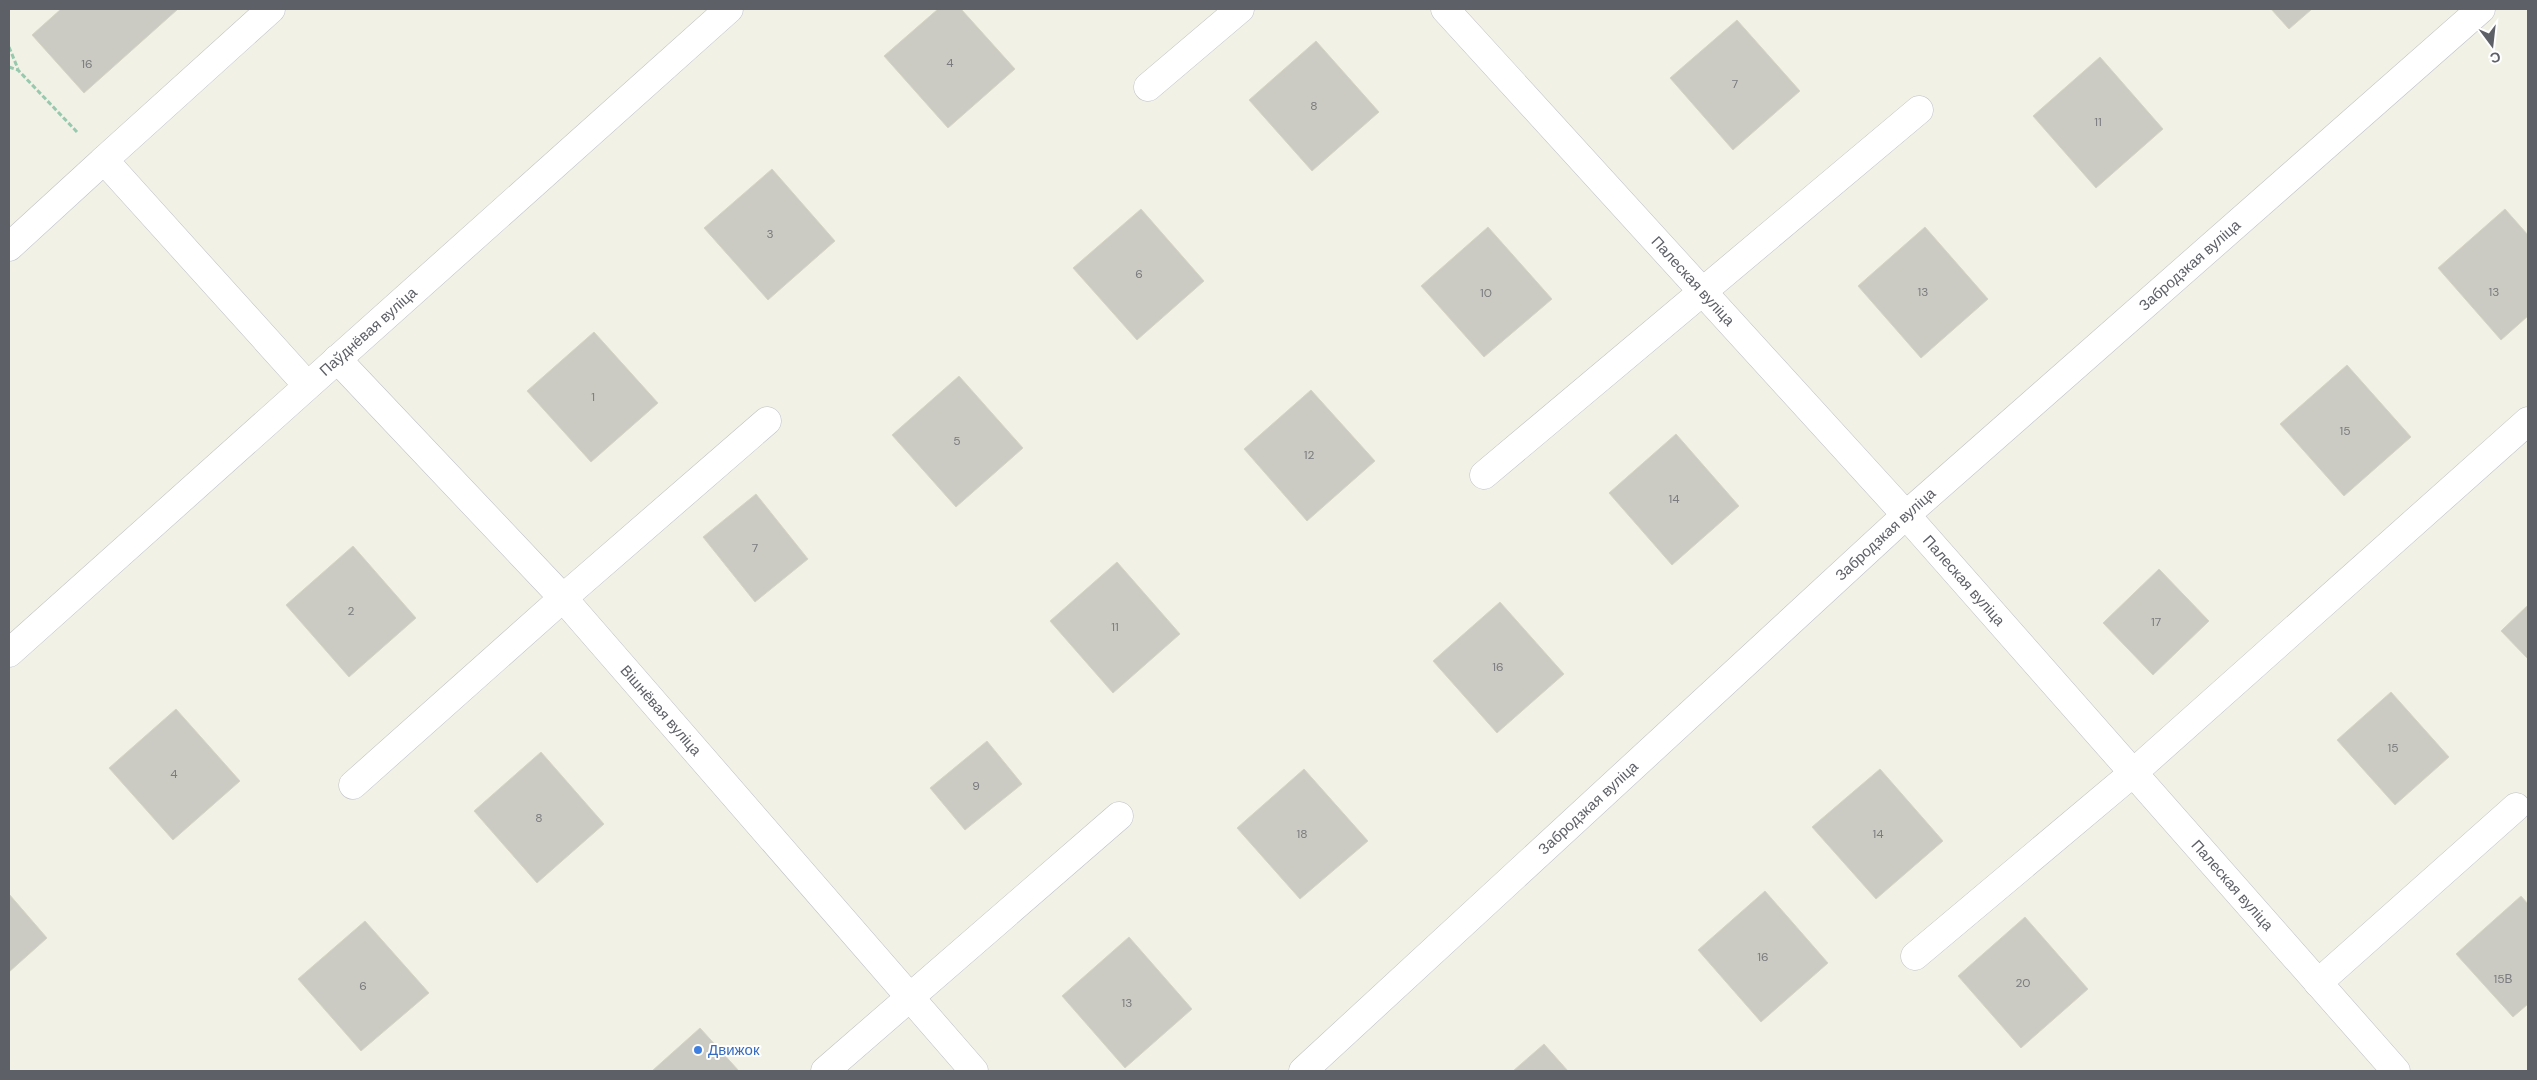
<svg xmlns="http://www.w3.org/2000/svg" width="2537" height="1080" font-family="'DM Sans',sans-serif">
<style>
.building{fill:#cccbc3;stroke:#d6d4c4}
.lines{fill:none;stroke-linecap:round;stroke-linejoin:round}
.minor-casing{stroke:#bebfc6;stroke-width:29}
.path{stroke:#98c9af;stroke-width:3;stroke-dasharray:5 2.5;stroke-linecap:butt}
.minor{stroke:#fff;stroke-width:28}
.shop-dot{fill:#3f7fe0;stroke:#fff;stroke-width:2}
.labels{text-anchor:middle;stroke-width:4;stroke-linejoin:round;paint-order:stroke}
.number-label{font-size:12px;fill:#7a7b7f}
.street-label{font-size:15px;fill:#5e6068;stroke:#fff}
.shop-label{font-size:15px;fill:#366cbe;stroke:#fff;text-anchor:start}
</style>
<rect width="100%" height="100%" fill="#f1f1e6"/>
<g class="building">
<path d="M61,9H178L84,93L32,35Z"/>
<path d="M938,9H961L1015,69L948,128L884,56Z"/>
<path d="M2271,9H2312L2289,29Z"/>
<path d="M1737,20L1800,91L1733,150L1670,78Z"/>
<path d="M1316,41L1379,112L1312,171L1249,100Z"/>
<path d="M2100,57L2163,129L2096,188L2033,116Z"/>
<path d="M772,169L835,241L768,300L704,228Z"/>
<path d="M1141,209L1204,281L1137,340L1073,268Z"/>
<path d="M2505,209L2528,235V316L2501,340L2438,268Z"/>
<path d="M1488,227L1552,299L1484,357L1421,286Z"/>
<path d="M1925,227L1988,299L1921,358L1858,286Z"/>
<path d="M594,332L658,403L591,462L527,391Z"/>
<path d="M2347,365L2411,437L2344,496L2280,424Z"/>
<path d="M959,376L1023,448L956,507L892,435Z"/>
<path d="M1311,390L1375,461L1307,521L1244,449Z"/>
<path d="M1676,434L1739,506L1672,565L1609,493Z"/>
<path d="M756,494L808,559L755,602L703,537Z"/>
<path d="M353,546L416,618L349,677L286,605Z"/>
<path d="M1117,562L1180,634L1113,693L1050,621Z"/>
<path d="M2159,569L2209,621L2153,675L2103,623Z"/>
<path d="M1500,602L1564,674L1497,733L1433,661Z"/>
<path d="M2528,605V659L2501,631Z"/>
<path d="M2391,692L2449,757L2395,805L2337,740Z"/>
<path d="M176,709L240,781L173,840L109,768Z"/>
<path d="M987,741L1022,784L965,830L930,788Z"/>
<path d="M541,752L604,824L537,883L474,811Z"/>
<path d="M1304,769L1368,841L1300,899L1237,828Z"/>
<path d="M1880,769L1943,841L1876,899L1812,827Z"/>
<path d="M1765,891L1828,963L1761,1022L1698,950Z"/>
<path d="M9,894L47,938L9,972Z"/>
<path d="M2521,896L2528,904V1004L2513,1017L2456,954Z"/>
<path d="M2025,917L2088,989L2021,1048L1958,976Z"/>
<path d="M365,921L429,993L361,1051L298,979Z"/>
<path d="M1129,937L1192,1009L1125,1068L1062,996Z"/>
<path d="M700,1028L739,1071H652Z"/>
<path d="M1544,1044L1568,1071H1513Z"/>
</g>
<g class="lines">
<defs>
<g id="minor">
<path d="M271,9L104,160L307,385"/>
<path id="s1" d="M1445,9L1906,515L2396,1071"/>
<path d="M1148,87L1240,9"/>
<path d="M9,247L104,160"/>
<path id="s2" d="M337,359L563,598L974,1071"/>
<path d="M1484,475L1919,110"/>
<path id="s3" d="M9,653L729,9"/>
<path d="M353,785L563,598L767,421"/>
<path d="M1915,956L2133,773L2528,421"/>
<path d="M2318,983L2516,807"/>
<path d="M825,1071L1119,816"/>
<path id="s4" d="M1303,1071L1906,515L2481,9"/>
</g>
</defs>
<use href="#minor" class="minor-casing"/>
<g class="path">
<path d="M9,47L18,69"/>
<path d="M9,67L18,70L78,133"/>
</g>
<use href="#minor" class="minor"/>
</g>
<circle class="shop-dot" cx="698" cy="1050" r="5"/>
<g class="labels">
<g class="number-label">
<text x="950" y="67">4</text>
<text x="87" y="68">16</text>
<text x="1735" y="88">7</text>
<text x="1314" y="110">8</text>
<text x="2098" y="126">11</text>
<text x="770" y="238">3</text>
<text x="1139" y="278">6</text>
<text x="1923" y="296">13</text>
<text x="2494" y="296">13</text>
<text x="1486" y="297">10</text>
<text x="593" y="401">1</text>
<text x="2345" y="435">15</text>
<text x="957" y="445">5</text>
<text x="1309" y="459">12</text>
<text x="1674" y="503">14</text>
<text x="755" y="552">7</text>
<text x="351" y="615">2</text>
<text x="2156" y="626">17</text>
<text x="1115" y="631">11</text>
<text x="1498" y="671">16</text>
<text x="2393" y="752">15</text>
<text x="174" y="778">4</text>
<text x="976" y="790">9</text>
<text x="539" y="822">8</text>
<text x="1302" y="838">18</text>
<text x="1878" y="838">14</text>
<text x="1763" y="961">16</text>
<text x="2503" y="983">15В</text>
<text x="2023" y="987">20</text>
<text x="363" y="990">6</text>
<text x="1127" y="1007">13</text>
</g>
<g class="street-label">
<text dy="5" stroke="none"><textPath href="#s4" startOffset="1198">Забродзкая вуліца</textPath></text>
<text dy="5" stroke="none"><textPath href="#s1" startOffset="368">Палеская вуліца</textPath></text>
<text dy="5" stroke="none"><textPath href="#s3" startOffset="482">Паўднёвая вуліца</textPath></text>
<text dy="5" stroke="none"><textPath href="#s4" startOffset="792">Забродзкая вуліца</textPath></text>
<text dy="5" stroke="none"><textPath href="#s1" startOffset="772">Палеская вуліца</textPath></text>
<text dy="5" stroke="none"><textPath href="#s2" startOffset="478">Вішнёвая вуліца</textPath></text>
<text dy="5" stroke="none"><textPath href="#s4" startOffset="388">Забродзкая вуліца</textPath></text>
<text dy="5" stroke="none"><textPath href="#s1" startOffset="1178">Палеская вуліца</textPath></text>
</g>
<g class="shop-label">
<text x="708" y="1055">Движок</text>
</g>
</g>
<rect width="2537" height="1080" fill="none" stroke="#5e6068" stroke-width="20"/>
<g transform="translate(2492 45) rotate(165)" stroke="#ffffff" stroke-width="4" paint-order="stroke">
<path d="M0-4L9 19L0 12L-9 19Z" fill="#5e6068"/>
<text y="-8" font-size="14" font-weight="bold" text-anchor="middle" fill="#5e6068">С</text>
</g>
</svg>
